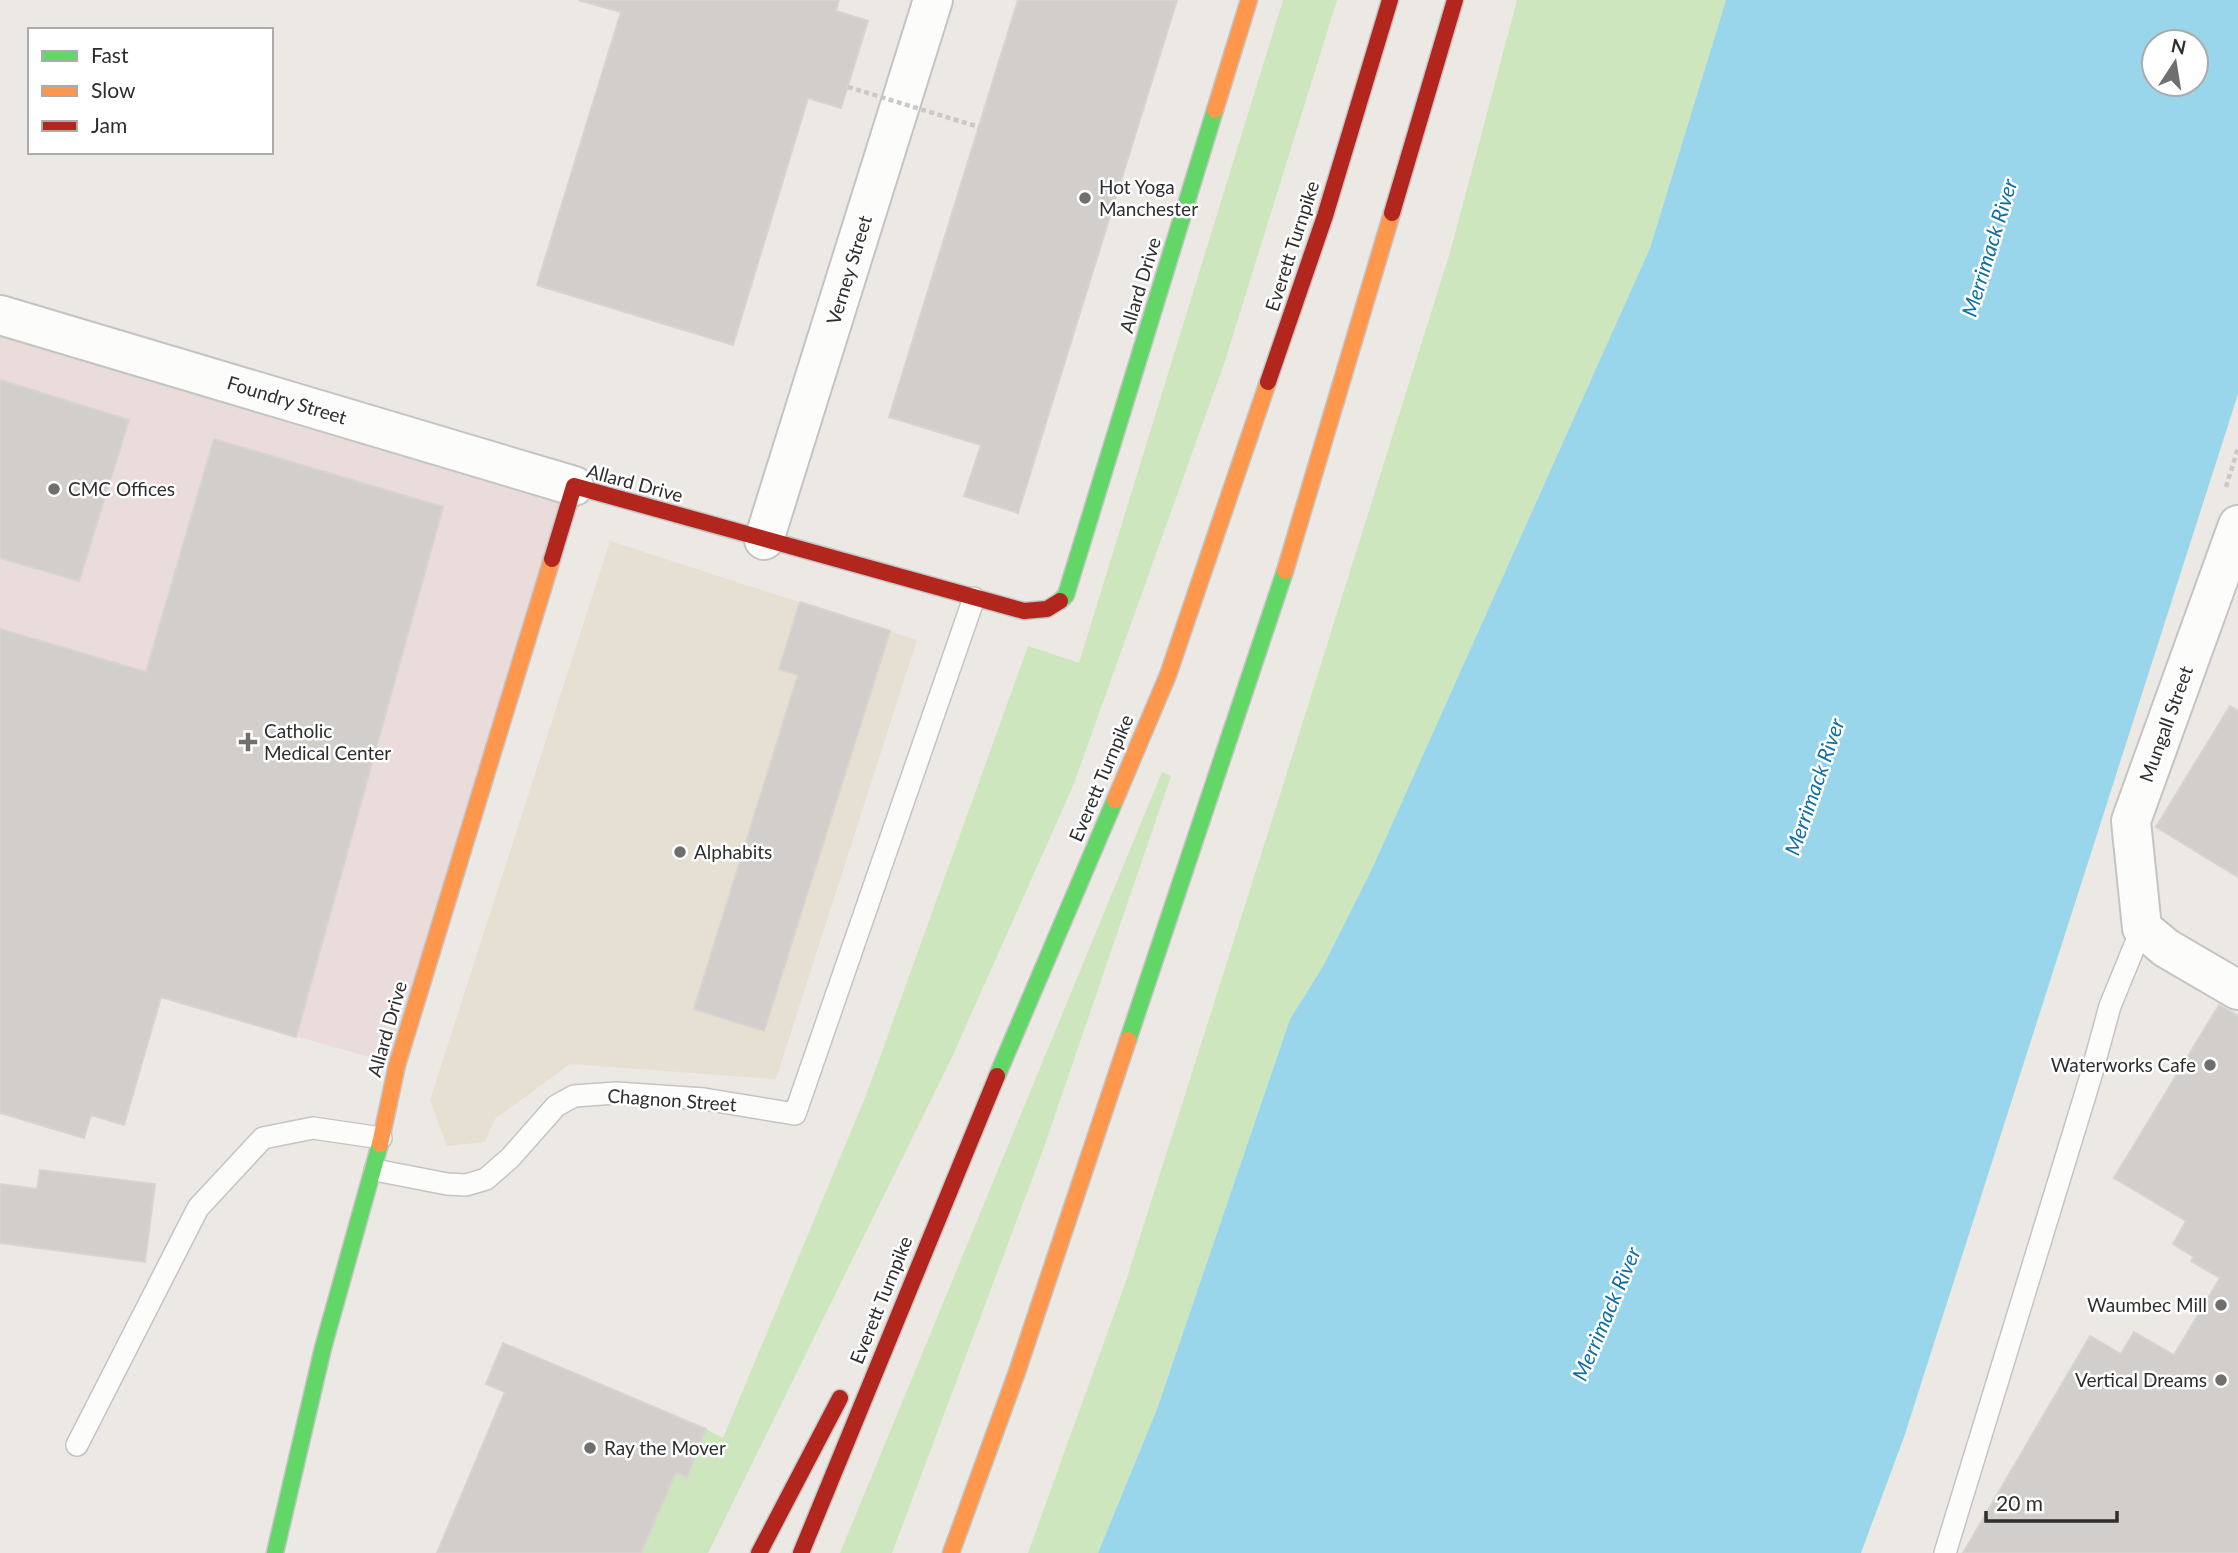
<svg xmlns="http://www.w3.org/2000/svg" width="2238" height="1553" font-family="Lato,sans-serif">
<style>
.education{fill:#e6e0d3}
.medical{fill:#e9dcdb}
.green{fill:#cee6be}
.water{fill:#99d6ec;fill-rule:evenodd}
.building{fill:#d1cecb;stroke:#d7d4d0;stroke-width:2}
.lines{fill:none;stroke-linecap:round;stroke-linejoin:round}
.lane-casing{stroke:#c5c4c5;stroke-width:24}
.street-casing{stroke:#c5c4c5;stroke-width:42}
.fast-casing{stroke:#c5c4c5;stroke-width:19}
.slow-casing{stroke:#c5c4c5;stroke-width:19}
.jam-casing{stroke:#c5c4c5;stroke-width:19}
.path{stroke:#c9c9c8;stroke-width:4.5;stroke-dasharray:5 3.5;stroke-linecap:butt}
.lane{stroke:#fcfcfb;stroke-width:21}
.street{stroke:#fcfcfb;stroke-width:38}
.fast{stroke:#63d668;stroke-width:16}
.slow{stroke:#ff974d;stroke-width:16}
.jam{stroke:#b3261e;stroke-width:16}
.path-bridge{stroke:#c9c9c8;stroke-width:4.5;stroke-dasharray:5 3.5;stroke-linecap:butt}
.poi-dot{fill:#706f6e;stroke:#fff;stroke-width:2.5}
.labels{text-anchor:middle;stroke-width:5;stroke-linejoin:round;paint-order:stroke}
.poi-label{font-size:19px;fill:#2e2e2e;stroke:#fff;text-anchor:start}
.street-label{font-size:19px;fill:#2e2e2e;stroke:#fff}
.water-label{font-size:21px;font-style:italic;fill:#0d6fa3;stroke:#fff}
</style>
<rect width="100%" height="100%" fill="#ece8e4"/>
<path class="education" d="M610,541L917,640L776,1079L570,1064L495,1119L485,1142L447,1146L430,1100Z"/>
<path class="medical" d="M0,315L574,486L397,1065L162,998L124,1125L91,1115L84,1138L0,1113Z"/>
<g class="green">
<path d="M1283,0H1337L1225,361L1073,786L952,1057L708,1553H641L676,1472L687,1477L706,1429L723,1438L867,1093L1028,646L1079,663Z"/>
<path d="M1517,0H1726L1650,248L1371,871L1322,968L1290,1019L1157,1409L1098,1553H1028L1125,1284L1279,798L1451,249Z"/>
<path d="M1162,772L1171,776L1043,1150L892,1553H840Z"/>
</g>
<path class="water" d="M1726,0H2238V394L1904,1437L1861,1553H1098L1157,1409L1290,1019L1322,968L1371,871L1650,248ZM2154,42H2196V84H2154Z"/>
<g class="building">
<path d="M578,0H839L836,11L868,21L841,108L808,98L733,345L537,285L621,12Z"/>
<path d="M1018,0H1177L1018,513L964,496L981,445L889,417Z"/>
<path d="M0,380L129,420L79,581L0,558Z"/>
<path d="M214,439L443,507L296,1037L161,997L124,1125L91,1115L84,1138L0,1113V629L146,672Z"/>
<path d="M800,602L890,631L764,1031L694,1009L798,675L779,669Z"/>
<path d="M2230,706L2238,711V877L2156,827Z"/>
<path d="M2219,1005L2238,1016V1553H1963L2090,1336L2121,1354L2134,1332L2174,1355L2220,1278L2191,1261L2194,1257L2173,1244L2186,1221L2114,1178Z"/>
<path d="M40,1170L155,1184L145,1262L0,1243V1184L37,1189Z"/>
<path d="M503,1343L706,1429L687,1477L676,1472L641,1553H437L505,1392L486,1384Z"/>
</g>
<g class="lines">
<defs>
<g id="lane">
<path d="M375,1170L447,1184L466,1185L486,1179L510,1158L556,1106L574,1096L616,1093L704,1099L795,1114L974,598"/>
<path d="M77,1445L198,1208L263,1138L313,1128L381,1138"/>
<path d="M1945,1553L2090,1079L2110,1006L2142,928"/>
</g>
<g id="street">
<path d="M0,315L574,486"/>
<path d="M2238,525L2131,821L2142,928L2166,948L2238,990"/>
<path d="M764,540L933,0"/>
</g>
<g id="fast">
<path d="M1060,601L1066,595L1215,110"/>
<path d="M1128,1040L1285,571"/>
<path d="M997,1076L1115,800"/>
<path d="M275,1553L323,1348L380,1144"/>
</g>
<g id="slow">
<path d="M1215,110L1249,0"/>
<path d="M1285,571L1392,213"/>
<path d="M1115,800L1168,675L1268,382"/>
<path d="M380,1144L397,1065L552,559"/>
<path d="M951,1553L1017,1372L1128,1040"/>
</g>
<g id="jam">
<path d="M1392,213L1455,0"/>
<path d="M1268,382L1325,216L1390,0"/>
<path d="M552,559L574,486L1024,611L1047,609L1060,601"/>
<path d="M759,1553L840,1398"/>
<path d="M801,1553L997,1076"/>
</g>
</defs>
<use href="#lane" class="lane-casing"/>
<use href="#street" class="street-casing"/>
<use href="#fast" class="fast-casing"/>
<use href="#slow" class="slow-casing"/>
<use href="#jam" class="jam-casing"/>
<path class="path" d="M2226,487L2238,448"/>
<use href="#lane" class="lane"/>
<use href="#street" class="street"/>
<use href="#fast" class="fast"/>
<use href="#slow" class="slow"/>
<use href="#jam" class="jam"/>
<path class="path-bridge" d="M848,87L979,127"/>
</g>
<g class="poi-dot">
<circle cx="1085" cy="198" r="7"/>
<circle cx="54" cy="489" r="7"/>
<path d="M244.5 731.5h7v7h7v7h-7v7h-7v-7h-7v-7h7z"/>
<circle cx="680" cy="852" r="7"/>
<circle cx="2210" cy="1065" r="7"/>
<circle cx="2221" cy="1305" r="7"/>
<circle cx="2221" cy="1380" r="7"/>
<circle cx="590" cy="1448" r="7"/>
</g>
<g class="labels">
<g class="poi-label">
<text x="1099" y="194">Hot Yoga<tspan x="1099" dy="22">Manchester</tspan></text>
<text x="68" y="496">CMC Offices</text>
<text x="264" y="738">Catholic<tspan x="264" dy="22">Medical Center</tspan></text>
<text x="694" y="859">Alphabits</text>
<text x="2196" y="1072" text-anchor="end">Waterworks Cafe</text>
<text x="2207" y="1312" text-anchor="end">Waumbec Mill</text>
<text x="2207" y="1387" text-anchor="end">Vertical Dreams</text>
<text x="604" y="1455">Ray the Mover</text>
</g>
<g class="street-label">
<text transform="translate(1292 246) rotate(-72)" y="7">Everett Turnpike</text>
<text transform="translate(849 270) rotate(-73)" y="7">Verney Street</text>
<text transform="translate(1140 285) rotate(-73)" y="7">Allard Drive</text>
<text transform="translate(287 400) rotate(17)" y="7">Foundry Street</text>
<text transform="translate(635 483) rotate(15)" y="7">Allard Drive</text>
<text transform="translate(2166 724) rotate(-70)" y="7">Mungall Street</text>
<text transform="translate(1101 778) rotate(-67)" y="7">Everett Turnpike</text>
<text transform="translate(387 1029) rotate(-74)" y="7">Allard Drive</text>
<text transform="translate(672 1100) rotate(4)" y="7">Chagnon Street</text>
<text transform="translate(881 1300) rotate(-68)" y="7">Everett Turnpike</text>
</g>
<g class="water-label">
<text transform="translate(1990 248) rotate(-73)" y="7">Merrimack River</text>
<text transform="translate(1815 787) rotate(-71)" y="7">Merrimack River</text>
<text transform="translate(1607 1314) rotate(-67)" y="7">Merrimack River</text>
</g>
</g>
<rect x="28" y="28" width="245" height="126" fill="#ffffff" stroke="#ababab" stroke-width="2"/>
<rect x="42" y="51" width="35" height="10" fill="#63d668" stroke="#ababab" stroke-width="2"/>
<text x="91" y="63" font-size="21" fill="#2e2e2e">Fast</text>
<rect x="42" y="86" width="35" height="10" fill="#ff974d" stroke="#ababab" stroke-width="2"/>
<text x="91" y="98" font-size="21" fill="#2e2e2e">Slow</text>
<rect x="42" y="121" width="35" height="10" fill="#b3261e" stroke="#ababab" stroke-width="2"/>
<text x="91" y="133" font-size="21" fill="#2e2e2e">Jam</text>
<g transform="translate(2175 63) rotate(12)"><circle r="33" fill="#ffffff" stroke="#ababab" stroke-width="2"/>
<path d="M0-5L12 26L0 18L-12 26Z" fill="#706f6e"/>
<text y="-10" font-size="19" font-weight="bold" text-anchor="middle" fill="#2e2e2e">N</text>
</g>
<path d="M1986 1511v10h131v-10" fill="none" stroke="#2e2e2e" stroke-width="3.5"/>
<text x="1996" y="1511" font-size="21" fill="#2e2e2e" stroke="#ffffff" stroke-width="5" paint-order="stroke">20 m</text>
</svg>
